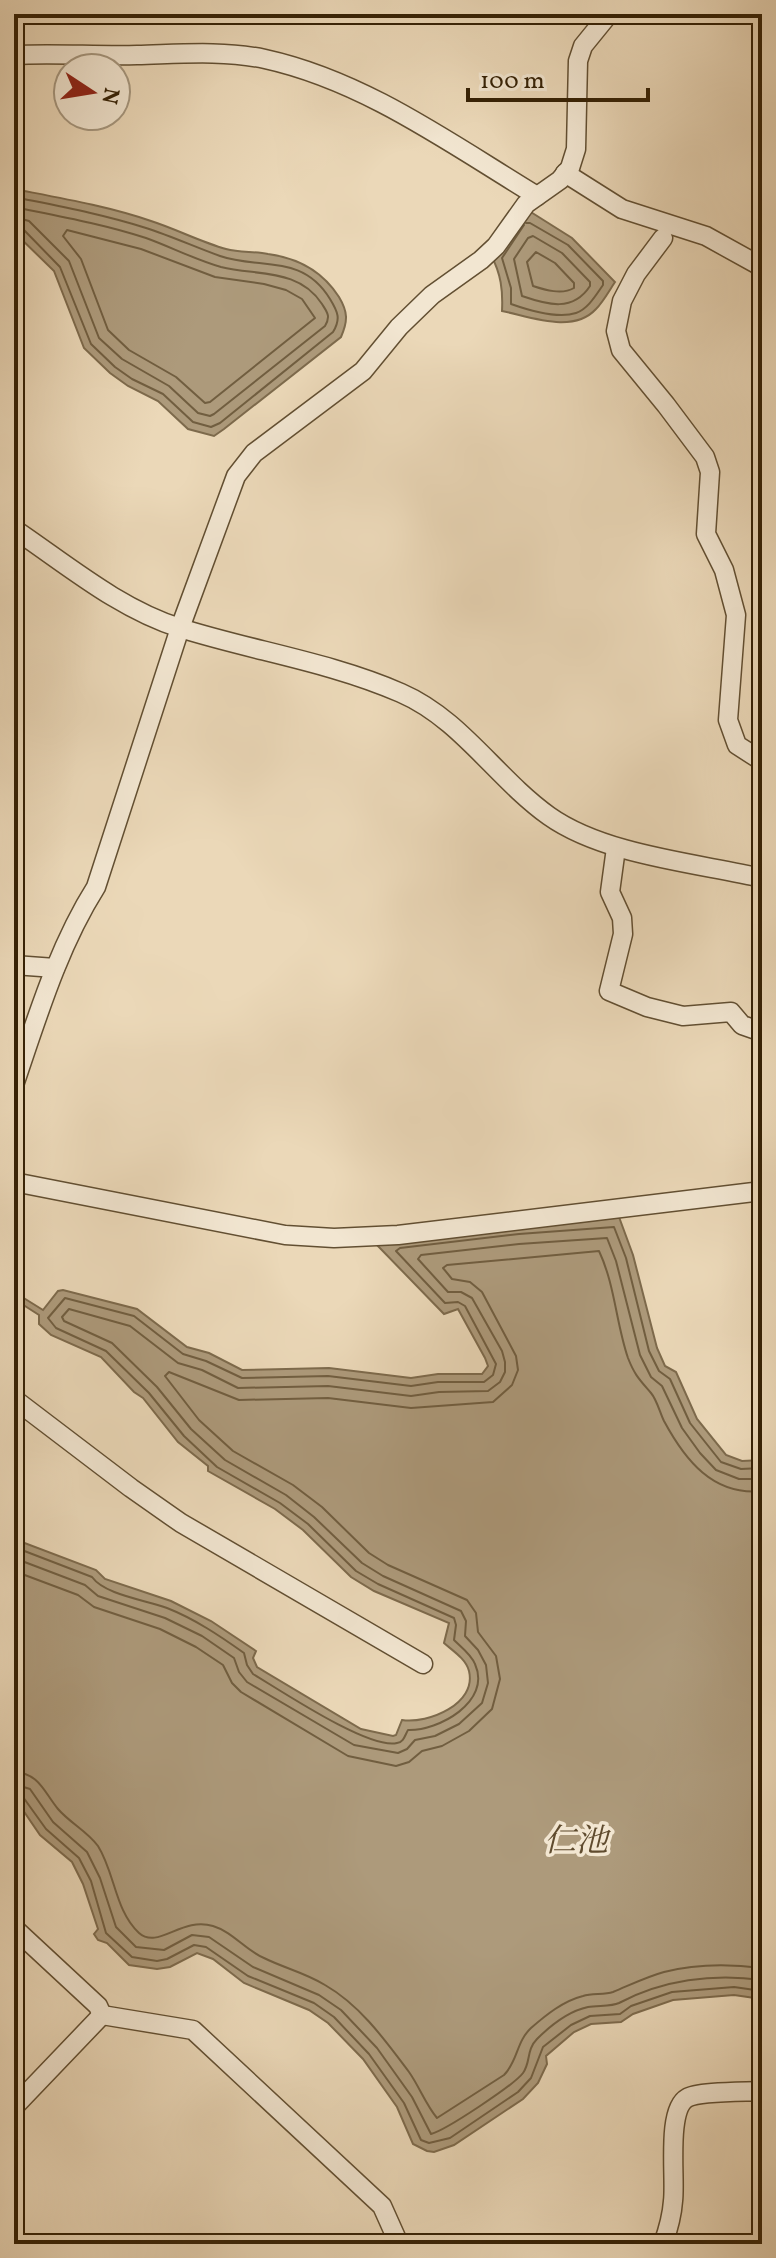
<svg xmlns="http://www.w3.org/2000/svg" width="776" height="2258" font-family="Vollkorn,'Noto Serif JP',serif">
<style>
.water{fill:#ad9a7b;stroke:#7d6a4c;stroke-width:2}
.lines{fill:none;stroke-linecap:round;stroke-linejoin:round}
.shore{stroke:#715e40;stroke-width:2}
.minor-casing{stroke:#624f32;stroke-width:21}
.minor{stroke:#f2e6d1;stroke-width:18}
.labels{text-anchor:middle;stroke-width:7;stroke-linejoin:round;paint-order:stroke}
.water-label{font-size:32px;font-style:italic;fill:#5f4b2e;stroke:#f2e6d1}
</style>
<rect width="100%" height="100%" fill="#ebd8b8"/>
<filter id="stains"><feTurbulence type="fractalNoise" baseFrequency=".0025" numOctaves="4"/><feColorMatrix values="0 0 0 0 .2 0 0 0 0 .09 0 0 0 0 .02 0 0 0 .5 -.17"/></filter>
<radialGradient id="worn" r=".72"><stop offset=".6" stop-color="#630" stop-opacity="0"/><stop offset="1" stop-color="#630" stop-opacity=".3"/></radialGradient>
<g class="water">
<path d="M14,189C60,198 107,206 151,221C176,229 201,242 226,249C240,253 254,251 268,254C298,258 323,272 339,297C348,312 348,321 341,337L224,429L214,436L188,429L158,401L128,386L110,373L84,348L54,271L14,232Z"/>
<path d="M526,209L572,238L615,282C609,291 603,302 596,309C573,334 531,317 502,311C503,290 501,274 491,255Z"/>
<path d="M619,1217L633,1255L657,1348L665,1366L676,1372L697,1419L726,1455L742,1461L762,1460V1999L734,1995L673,2000L633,2014L621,2022L591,2024L574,2032L546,2056L547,2064L538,2083L523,2099L454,2145L434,2152L427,2151L413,2144L397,2107L363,2059L328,2023L309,2010L244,1983L213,1959L197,1953L170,1967L157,1969L129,1965L107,1943L98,1940L94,1934L98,1929L83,1884L72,1862L40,1835L14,1797V1539L96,1570L105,1579L171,1601L211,1621L256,1651L253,1658L257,1667L361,1729L393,1736L396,1735L402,1720C428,1724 477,1704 469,1671C466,1659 453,1651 444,1643L449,1623L374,1591L351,1577L303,1530L275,1509L208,1471V1466L178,1442L143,1398L134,1392L101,1357L51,1335L39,1324V1315L14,1299V1292L43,1310L58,1291L63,1290L137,1309L187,1347L209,1353L242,1370L329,1368L411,1378L438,1374H482L488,1366L485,1358L458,1309L444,1314L375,1243Z"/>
</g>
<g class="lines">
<g class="shore">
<path d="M14,197C58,206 102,214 146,228C171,236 195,247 220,256C260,270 302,253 330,299C338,312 341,319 333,332L220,423L211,427L193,422L163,394L132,379L115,367L91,344L60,267L23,229L14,227"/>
<path d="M14,207C58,216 103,224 146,238C171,247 196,260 221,267C257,276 299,268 322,304C327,312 331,316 325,326L214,414L210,416L198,413L169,386L122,359L99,338L69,261L29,221L14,217"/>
<path d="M524,225L502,258L511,288V304C528,310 558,319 576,313C588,309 596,295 603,285V281L568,245L530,223H526"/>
<path d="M67,230L141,249L215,277L264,284L286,290L302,299L315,318L210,402L205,403L176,377L129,350L108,330L81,259L63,236Z"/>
<path d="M533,236L562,253L590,282V286C573,312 548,305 522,296L514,259L528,238Z"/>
<path d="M536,252L555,263L574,283V288C562,295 545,290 533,286L527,262Z"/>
<path d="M14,1547L92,1577C105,1595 146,1600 167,1608C195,1619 220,1636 244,1653L247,1665L253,1674C280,1690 369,1750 397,1743C404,1742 405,1735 408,1730C438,1731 492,1702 475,1664C471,1654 461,1647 454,1640L456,1625L454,1618L378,1584L356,1571L308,1524L280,1503L217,1467L184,1436L149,1393L106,1351L56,1328L48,1318L65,1298L134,1316L183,1354L206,1361L242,1378L328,1376L411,1386L438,1382H484L493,1375L496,1364L465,1306L458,1302L445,1303L396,1251L400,1248L519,1234L614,1227L626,1258L649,1351L659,1371L670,1379L690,1423L721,1462L741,1469L762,1468"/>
<path d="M14,1558L85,1585L98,1596L165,1618L202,1636L234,1658L239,1672L247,1682L354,1745L398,1753L407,1749L415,1740L435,1736L459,1724L482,1703L488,1683L486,1665L478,1650L465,1636L466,1621L461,1611L383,1576L362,1563L314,1517L286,1495L225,1460L191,1429L157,1387L112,1343L64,1321L62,1317L69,1309L130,1326L178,1363L202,1370L238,1388L328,1386L411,1396L439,1392L488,1391L500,1382L505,1372V1362L502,1351L472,1298L461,1292H448L418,1259L421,1255L519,1244L607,1238L616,1261L640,1355L651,1377L662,1386L682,1428L700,1453L716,1470L739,1479H762"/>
<path d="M14,1571L78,1595L94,1607L160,1629L196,1647L223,1665L232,1683L241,1692L348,1756L396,1766L409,1762L422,1751L442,1746L469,1731L492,1709L500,1679L496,1656L478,1632L476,1613L467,1600L388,1565L369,1553L322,1507L293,1485L233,1451L199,1420L165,1376L169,1372L239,1400L328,1398L411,1408L493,1402L512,1385L518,1370L516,1356L482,1292L470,1282L452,1279L443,1268L447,1265L599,1251C615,1285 616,1323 628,1358C635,1376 640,1380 651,1393C657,1400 660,1413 664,1421C685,1460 713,1496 762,1491"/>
<path d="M14,1772C39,1773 44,1792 58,1809C70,1823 87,1831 98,1846C115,1873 115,1911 139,1933C158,1950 182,1916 213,1926C233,1932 245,1950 264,1958C284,1968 306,1973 325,1985C360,2005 385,2040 409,2072C419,2086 426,2105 437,2118L504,2075C518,2061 516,2042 531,2028C546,2015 563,2001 583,1996C592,1993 604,1995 613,1992C630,1985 646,1977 664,1972C695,1964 731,1964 762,1968"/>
<path d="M14,1784L30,1789L53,1822L87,1852L100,1878L116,1927L136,1947L164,1950L192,1935L209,1937L253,1967L319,1995L341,2010L377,2048L412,2097L431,2134C446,2130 514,2085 523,2073C531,2062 526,2050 537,2039C550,2026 569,2011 588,2007C597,2005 611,2007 619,2003C662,1980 713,1973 762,1980"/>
<path d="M14,1794L23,1797L46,1829L79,1858L91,1881L106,1933L132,1957L157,1961L167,1959L194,1945L206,1947L248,1976L314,2003L334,2017L369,2054L404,2103L421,2140L429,2143L450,2138L518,2092L531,2078L543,2047L571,2025L590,2016L620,2014L631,2006L672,1992L734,1987L762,1991"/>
</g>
<defs>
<g id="minor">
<path d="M14,55C55,53 96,56 137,55C179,54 222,50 265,59C365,81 451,144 537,196"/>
<path d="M565,173L622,209L706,236L762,267"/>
<path d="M663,238L636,274L622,301L616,331L621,350L666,405L705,457L710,472L706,534L724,570L736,615L728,720L737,745L762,761"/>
<path d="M14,529C66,564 119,609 180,628C253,651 330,662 401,693C461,719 496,778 549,816C604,855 696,863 762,878"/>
<path d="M616,848L610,892L622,918L623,934L609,991L647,1007L683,1016L731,1012L742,1025L762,1032"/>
<path d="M14,965L55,968"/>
<path d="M14,1085C37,1018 58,947 96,887L180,628L236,476L254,453L363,371L399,327L432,295L481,260L496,246L526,204L560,180L570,168L576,149L578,61L583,46L609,14"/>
<path d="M14,1182L285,1235L334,1238L398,1235L762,1191"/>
<path d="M14,1405L18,1402L131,1488L181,1523L423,1664"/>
<path d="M14,1928L98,2006L102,2015"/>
<path d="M102,2015L193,2030L382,2206L399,2244"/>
<path d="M14,2107L102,2015"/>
<path d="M663,2244C668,2230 672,2216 673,2201C676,2179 666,2110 687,2098C698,2091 747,2092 762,2091"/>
</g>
</defs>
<use href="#minor" class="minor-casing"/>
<use href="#minor" class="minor"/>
</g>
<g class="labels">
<g class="water-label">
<text x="576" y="1851">仁池</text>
</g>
</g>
<rect width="776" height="2258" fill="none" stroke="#ebd8b8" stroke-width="48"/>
<rect x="16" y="16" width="744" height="2226" fill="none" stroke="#352105" stroke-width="4"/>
<rect x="24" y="24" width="728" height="2210" fill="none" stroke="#352105" stroke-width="2"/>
<g transform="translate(92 92) rotate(102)"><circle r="38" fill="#f2e6d1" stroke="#a6977f" stroke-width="2"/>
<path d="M0-6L14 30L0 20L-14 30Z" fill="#8f2418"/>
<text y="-12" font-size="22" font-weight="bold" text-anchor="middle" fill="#352105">N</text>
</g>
<path d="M468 88v12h180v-12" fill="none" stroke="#352105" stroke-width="4"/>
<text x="480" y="88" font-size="24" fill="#352105" stroke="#f2e6d1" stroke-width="6" paint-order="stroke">100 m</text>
<rect width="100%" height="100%" filter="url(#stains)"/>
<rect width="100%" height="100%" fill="url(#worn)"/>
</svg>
